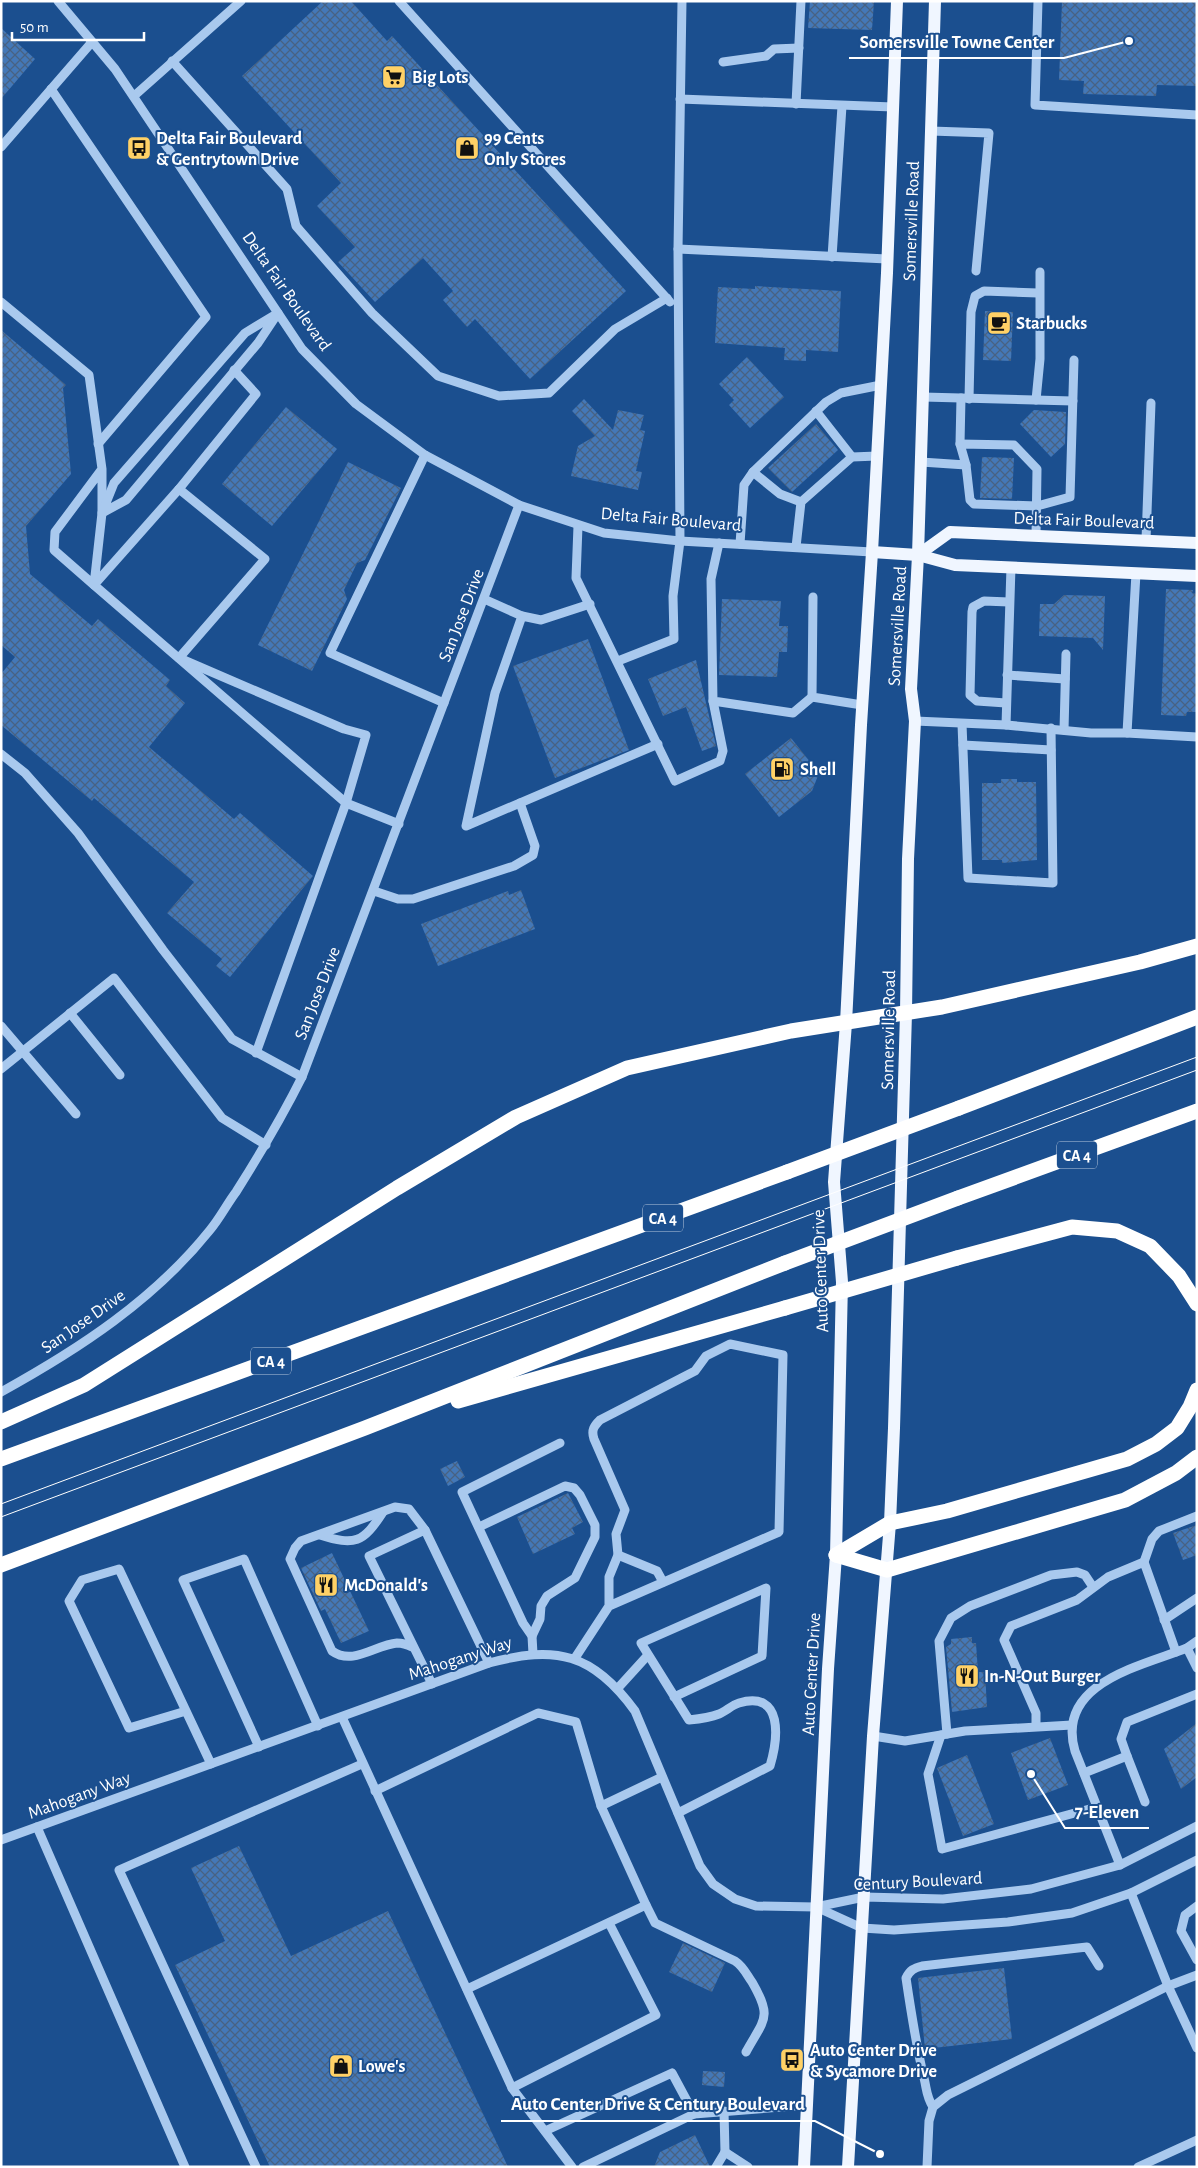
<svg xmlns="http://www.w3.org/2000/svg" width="1198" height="2168" font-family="'Alegreya Sans',sans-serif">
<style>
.building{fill:url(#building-cross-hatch)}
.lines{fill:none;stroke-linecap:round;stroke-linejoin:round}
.minor{stroke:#a9c9ee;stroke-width:9}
.major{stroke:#f0f6ff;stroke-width:12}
.highway{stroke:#fff;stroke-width:15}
.tram{stroke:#fff;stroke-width:1}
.highway-bridge{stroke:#fff;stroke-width:15}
.labels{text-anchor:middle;stroke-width:4;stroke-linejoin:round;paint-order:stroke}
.shield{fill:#1b4f8f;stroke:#bbcadd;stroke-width:1}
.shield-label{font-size:16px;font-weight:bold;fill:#fff}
.poi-label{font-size:18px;font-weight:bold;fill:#fff;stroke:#1b4f8f;text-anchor:start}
.street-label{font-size:18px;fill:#fff;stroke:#1b4f8f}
.leader{fill:none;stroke:#fff;stroke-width:2}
.callout-dot{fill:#fff;stroke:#1b4f8f;stroke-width:2}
.callout-label{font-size:19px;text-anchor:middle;font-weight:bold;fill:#fff;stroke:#1b4f8f;stroke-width:4;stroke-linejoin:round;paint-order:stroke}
</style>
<defs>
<pattern id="building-cross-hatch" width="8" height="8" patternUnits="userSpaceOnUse" patternTransform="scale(1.25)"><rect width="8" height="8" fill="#4478b7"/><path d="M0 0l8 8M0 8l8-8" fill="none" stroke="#486282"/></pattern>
</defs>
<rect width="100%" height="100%" fill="#1b4f8f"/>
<g class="building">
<path d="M323,1H351L387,41L392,36L626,291L530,379L475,319L467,327L443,300L453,291L423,258L375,302L338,262L355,247L317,206L341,183L242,76Z"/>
<path d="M810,1H874L872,30L808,28Z"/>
<path d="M1062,1H1197V86L1157,85L1156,96L1083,94L1084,81L1059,80Z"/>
<path d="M1,28L35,59L1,99Z"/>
<path d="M755,286L841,291L838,352L806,350V361L784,360L785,348L715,343L718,287L755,289Z"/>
<path d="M985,311L1013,312L1011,361L983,360Z"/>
<path d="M1,330L66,385L63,388L71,474L26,526L30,574L92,626L98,619L170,680L166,686L185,703L149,747L234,819L240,813L313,876L230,977L216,966L222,959L167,913L194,882L94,798L92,801L1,725V674L15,657L1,645Z"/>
<path d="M747,357L784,397L750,428L729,405L734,400L719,384Z"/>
<path d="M584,399L613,430L618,410L644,415L640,430L645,431L636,471L642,472L638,490L571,476L578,446L595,436L572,411Z"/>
<path d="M286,407L337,449L272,526L222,484Z"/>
<path d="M1034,410L1066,412L1065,444L1051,457L1020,424Z"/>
<path d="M816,424L838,450L792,492L768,468Z"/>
<path d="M982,457L1014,458L1012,499L980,498Z"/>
<path d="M348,462L401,488L365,560L357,563L344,590L347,599L312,671L258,645Z"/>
<path d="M1166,589L1193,590L1192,593L1197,594V712H1187L1186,716L1161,715Z"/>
<path d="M1064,595L1105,596L1103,650L1093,638L1039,636L1040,604H1054Z"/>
<path d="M722,599L781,601L779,626H788L787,652H779L777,677L719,675Z"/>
<path d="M588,639L629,750L555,778L513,666Z"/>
<path d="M696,660L716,746L702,751L686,707L663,716L648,679Z"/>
<path d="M791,738L819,773L812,791L779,817L745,774Z"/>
<path d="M1001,779H1017V782H1036L1037,860L1002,863V860H982V783H1001Z"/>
<path d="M521,890L535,929L438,966L421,924L508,891L509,895Z"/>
<path d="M457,1461L465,1477L448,1486L440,1469Z"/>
<path d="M568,1493L583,1522L572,1528L575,1534L533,1554L517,1517Z"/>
<path d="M1197,1525V1555L1183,1560L1173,1533Z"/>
<path d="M332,1553L369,1631L341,1643L325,1609L321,1611L301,1568Z"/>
<path d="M972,1637V1643H976L978,1672H985L987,1707L952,1712L946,1647L951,1644V1639Z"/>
<path d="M1197,1723V1777L1181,1789L1164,1749Z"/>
<path d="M1050,1738L1068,1785L1028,1800L1011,1753Z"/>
<path d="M967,1755L994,1824L963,1836L937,1768Z"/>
<path d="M239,1846L291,1956L388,1911L508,2167H270L175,1965L225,1941L191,1868Z"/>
<path d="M683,1943L725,1963L712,1992L669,1972Z"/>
<path d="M1004,1968L1012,2039L925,2049L918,1978Z"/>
<path d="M703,2071L725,2072L724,2087L702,2085Z"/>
<path d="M695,2135L710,2167H654L660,2152Z"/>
</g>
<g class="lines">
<g class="minor">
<path d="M58,1L115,69L302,349L356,404L425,455L519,505L604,533L680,541L872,552"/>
<path d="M399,1L670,302"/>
<path d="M1038,1L1035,105L1197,115"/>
<path d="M172,61L287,189L296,226L372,313L438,376L499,396L549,393L615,329L667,298"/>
<path d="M723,62L766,56L774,49L799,48"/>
<path d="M51,89L206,317L98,444"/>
<path d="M134,96L241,1"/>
<path d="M680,99L893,107"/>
<path d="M796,104L801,1"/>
<path d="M931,131L989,133L976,271"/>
<path d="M1,147L92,42"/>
<path d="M678,249L887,259"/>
<path d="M832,257L842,106"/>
<path d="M1,302L89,375L102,469V513L94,585L54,550L55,532L102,469"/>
<path d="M278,313L258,343L126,500L102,513L114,483L245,333Z"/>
<path d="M234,370L256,394L179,489L94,585L346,803L399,824"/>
<path d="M923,397L1073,401"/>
<path d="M969,399L971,312L975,296L984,291L1038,293"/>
<path d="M1036,400L1040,359V272"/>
<path d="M816,411L852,457"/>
<path d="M960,444L961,398"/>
<path d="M425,455L330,653L444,703"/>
<path d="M921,462L966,465L960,444L1014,445L1037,469L1036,536"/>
<path d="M966,465L970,500L974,504L1037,506L1070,497L1074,360"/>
<path d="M753,472L780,494L801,502"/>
<path d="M179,489L265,559L179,658L344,729L366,735L346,803L256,1053"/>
<path d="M578,526L576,578L675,781L720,761L723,751L713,701"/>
<path d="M1146,540L1151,403"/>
<path d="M719,543L711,579L713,701L793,713L812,697"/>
<path d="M740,544L744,485L753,472L826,402L841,393L881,385"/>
<path d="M796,547L801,502L852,457L877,456"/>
<path d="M1136,573L1127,733L1197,737"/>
<path d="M813,597L812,697L862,705"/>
<path d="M484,599L522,616"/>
<path d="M590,604L541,620L522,616L495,693L466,826L658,744"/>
<path d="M618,661L674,639L673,596L680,541L678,249L682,1"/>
<path d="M1007,675L1065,679"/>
<path d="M1006,703L977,701L970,695L972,612L973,607L984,601L1009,602"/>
<path d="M915,721L1006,725L1091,733H1127"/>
<path d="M962,724L968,878L1053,883L1051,728"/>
<path d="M1006,725L1011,567"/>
<path d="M1064,730L1066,654"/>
<path d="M963,745L1051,750"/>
<path d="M1,754L25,773L78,833L163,950L232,1039L302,1077"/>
<path d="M374,891L398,899H413L514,866L533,855L535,846L520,803"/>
<path d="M70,1013L120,1075"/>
<path d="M1,1026L76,1114"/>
<path d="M1,1069L114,978L222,1118L266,1145"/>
<path d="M1,1392C79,1349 154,1300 210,1230C220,1218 227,1204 236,1192C260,1154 282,1117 302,1077L519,505"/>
<path d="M479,1527L565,1486L574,1488L580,1495L595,1525V1537L575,1578L547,1596L541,1606L540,1619L532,1636"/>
<path d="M320,1535C355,1546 363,1543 383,1512"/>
<path d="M618,1555L657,1571L663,1582"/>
<path d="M1144,1562L1152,1539L1159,1531L1197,1516"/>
<path d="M1164,1620L1197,1598"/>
<path d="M412,1647C408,1645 402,1643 397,1643C375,1645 353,1666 332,1651L290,1559L295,1548L301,1541L395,1507L409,1509L425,1530"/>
<path d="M1187,1648L1197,1668"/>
<path d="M533,1654L532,1636L523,1623L462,1492L560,1443"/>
<path d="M575,1658L609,1606V1577L618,1555L616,1534L625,1510L594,1439C591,1430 594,1426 600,1420L695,1371L706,1356L730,1344L783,1355L779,1532L609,1606"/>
<path d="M432,1684L369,1556L425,1530L489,1663"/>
<path d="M618,1688L648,1655"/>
<path d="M674,1697L762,1656L766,1588L641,1643L689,1720C699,1719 709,1718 719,1714C726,1711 732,1705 739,1703C784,1690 778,1739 770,1766L678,1813"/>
<path d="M186,1711L129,1728L69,1601L82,1580L119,1569L211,1764"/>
<path d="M342,1717L512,2088L572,2167"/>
<path d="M1036,1725V1713L1004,1640L1011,1626L1077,1600L1108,1577L1144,1562L1176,1652"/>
<path d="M947,1734L939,1641L951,1618L970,1606L1051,1575L1077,1572L1085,1575L1093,1587"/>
<path d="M941,1735L928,1774L942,1849L1097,1807"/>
<path d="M873,1736L905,1741L965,1731L1072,1725"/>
<path d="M259,1747L183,1580L244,1559L318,1726"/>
<path d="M1127,1756L1145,1802"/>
<path d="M1084,1773L1127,1756L1121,1739L1127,1722L1197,1694"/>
<path d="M375,1791L538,1713L576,1722L601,1806L646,1905L467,1989"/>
<path d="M601,1806L662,1777"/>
<path d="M37,1827L185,2167"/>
<path d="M1,1840L489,1663C556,1645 593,1653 635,1711L700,1866L713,1884L735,1899L756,1906L816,1907L864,1897L943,1899L1031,1889L1120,1865L1197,1826"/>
<path d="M1120,1865L1075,1751C1055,1683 1141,1666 1187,1648L1197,1641"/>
<path d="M1131,1893L1168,1986L1197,2048"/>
<path d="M646,1905L655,1923L735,1961C743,1966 747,1975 752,1982C773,2018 764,2019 746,2052"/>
<path d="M1197,1906L1185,1915L1181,1931L1197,1960"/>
<path d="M816,1907L862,1928L894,1930L1008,1922L1072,1913L1131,1893L1197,1860"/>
<path d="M512,2088L656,2015L609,1923"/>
<path d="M933,2107C926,2096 927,2090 924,2078C916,2045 911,2012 906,1978C910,1970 914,1968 922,1966L1078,1948L1087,1947L1099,1966"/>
<path d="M724,2111L725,2152"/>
<path d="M545,2131L672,2073L694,2114"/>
<path d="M256,2167L119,1870L362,1764"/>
<path d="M583,2167L694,2114L807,2105"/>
<path d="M716,2167L725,2152L748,2167"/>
<path d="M927,2167L929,2121L933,2107L948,2095L1168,1986L1197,1975"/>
<path d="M1138,2167L1197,2140"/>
</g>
<g class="major">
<path d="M872,552L918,555L955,565L1197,576"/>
<path d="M918,555L950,532L1197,543"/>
<path d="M804,2167L828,1669L836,1555L842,1282L834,1182L846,1023L861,725L872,552L887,273L897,1"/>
<path d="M848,2167L873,1736L890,1523L894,1428L906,1013L908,859L915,721L911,689L918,555L935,1"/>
</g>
<g class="highway">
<path d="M959,1108L1197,1017"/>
<path d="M958,1198L1197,1111"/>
<path d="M957,1258L1072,1227L1117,1231L1150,1246L1179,1276L1197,1304"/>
<path d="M458,1401L785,1308"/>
<path d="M1,1422L84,1385L397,1188L516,1117L627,1068L791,1031L942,1007L1140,962L1197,946"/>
<path d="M1,1459L787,1172"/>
<path d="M836,1555L890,1523L947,1511L1127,1459L1156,1444L1177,1428L1190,1407L1197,1390"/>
<path d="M836,1555L887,1570L1125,1500L1176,1473L1197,1457"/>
<path d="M1,1565L365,1428L785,1263"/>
</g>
<g class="tram">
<path d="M1,1504L1197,1057"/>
<path d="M1,1517L1197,1070"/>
</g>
<g class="highway-bridge">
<path d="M787,1172L959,1108"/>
<path d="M785,1263L958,1198"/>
<path d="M785,1308L957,1258"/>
</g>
</g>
<defs>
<symbol id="supermarket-square" viewBox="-11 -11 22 22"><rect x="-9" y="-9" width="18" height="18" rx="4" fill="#ffd166" stroke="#1b4f8f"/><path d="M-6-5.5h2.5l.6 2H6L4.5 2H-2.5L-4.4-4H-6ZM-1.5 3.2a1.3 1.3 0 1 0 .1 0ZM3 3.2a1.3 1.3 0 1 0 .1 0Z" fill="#111"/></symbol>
<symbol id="bus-square" viewBox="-11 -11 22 22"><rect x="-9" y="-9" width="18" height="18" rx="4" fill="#ffd166" stroke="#1b4f8f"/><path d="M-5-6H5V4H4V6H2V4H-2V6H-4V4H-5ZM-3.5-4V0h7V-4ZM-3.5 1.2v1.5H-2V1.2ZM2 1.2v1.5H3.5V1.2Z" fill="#111"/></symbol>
<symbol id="shop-square" viewBox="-11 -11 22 22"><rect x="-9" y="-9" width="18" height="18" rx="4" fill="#ffd166" stroke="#1b4f8f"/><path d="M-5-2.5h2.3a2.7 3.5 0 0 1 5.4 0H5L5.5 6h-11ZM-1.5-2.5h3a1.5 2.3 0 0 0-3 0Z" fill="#111"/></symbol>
<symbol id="cafe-square" viewBox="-11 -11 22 22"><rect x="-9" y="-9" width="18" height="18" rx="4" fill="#ffd166" stroke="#1b4f8f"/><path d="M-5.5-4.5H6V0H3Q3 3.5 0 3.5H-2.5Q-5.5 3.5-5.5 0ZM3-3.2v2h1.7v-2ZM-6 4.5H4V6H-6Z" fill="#111"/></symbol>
<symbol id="fuel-square" viewBox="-11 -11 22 22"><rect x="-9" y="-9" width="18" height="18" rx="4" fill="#ffd166" stroke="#1b4f8f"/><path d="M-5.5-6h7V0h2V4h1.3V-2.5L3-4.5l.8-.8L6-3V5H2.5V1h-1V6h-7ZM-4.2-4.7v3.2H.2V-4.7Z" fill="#111"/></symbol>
<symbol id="restaurant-square" viewBox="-11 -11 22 22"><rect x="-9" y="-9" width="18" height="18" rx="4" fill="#ffd166" stroke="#1b4f8f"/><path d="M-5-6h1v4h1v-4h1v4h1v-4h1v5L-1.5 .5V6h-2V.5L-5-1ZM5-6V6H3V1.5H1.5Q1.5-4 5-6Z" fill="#111"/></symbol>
</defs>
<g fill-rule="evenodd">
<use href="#supermarket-square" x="380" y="63" width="28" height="28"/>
<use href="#bus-square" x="125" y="134" width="28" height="28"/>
<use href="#shop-square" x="453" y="134" width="28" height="28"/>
<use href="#cafe-square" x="985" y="309" width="28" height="28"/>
<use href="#fuel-square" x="768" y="755" width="28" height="28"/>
<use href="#restaurant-square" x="312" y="1571" width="28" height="28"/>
<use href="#restaurant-square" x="953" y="1662" width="28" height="28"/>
<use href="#bus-square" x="778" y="2046" width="28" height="28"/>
<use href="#shop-square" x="327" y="2052" width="28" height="28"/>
</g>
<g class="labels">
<g class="shield">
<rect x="1057" y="1141.5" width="40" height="27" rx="4"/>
<rect x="643" y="1204.5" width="40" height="27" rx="4"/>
<rect x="251" y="1347.5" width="40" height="27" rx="4"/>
</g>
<g class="shield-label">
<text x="1077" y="1161">CA 4</text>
<text x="663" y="1224">CA 4</text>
<text x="271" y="1367">CA 4</text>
</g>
<g class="poi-label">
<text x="412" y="83">Big Lots</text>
<text x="156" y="144">Delta Fair Boulevard<tspan x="156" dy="21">&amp; Gentrytown Drive</tspan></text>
<text x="484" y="144">99 Cents<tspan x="484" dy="21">Only Stores</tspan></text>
<text x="1016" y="329">Starbucks</text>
<text x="800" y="775">Shell</text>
<text x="344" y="1591">McDonald's</text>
<text x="984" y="1682">In-N-Out Burger</text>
<text x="810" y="2056">Auto Center Drive<tspan x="810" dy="21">&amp; Sycamore Drive</tspan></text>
<text x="358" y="2072">Lowe's</text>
</g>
<g class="street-label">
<text transform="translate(911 221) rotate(-88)" y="6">Somersville Road</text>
<text transform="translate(287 291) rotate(55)" y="6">Delta Fair Boulevard</text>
<text transform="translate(671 519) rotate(5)" y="6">Delta Fair Boulevard</text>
<text transform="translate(1084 520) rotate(2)" y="6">Delta Fair Boulevard</text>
<text transform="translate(461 615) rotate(-69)" y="6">San Jose Drive</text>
<text transform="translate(897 626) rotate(-87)" y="6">Somersville Road</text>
<text transform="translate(317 993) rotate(-69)" y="6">San Jose Drive</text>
<text transform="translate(888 1030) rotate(-89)" y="6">Somersville Road</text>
<text transform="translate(820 1271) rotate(-92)" y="6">Auto Center Drive</text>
<text transform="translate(83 1321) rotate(-35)" y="6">San Jose Drive</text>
<text transform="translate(460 1658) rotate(-18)" y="6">Mahogany Way</text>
<text transform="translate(811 1674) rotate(-87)" y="6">Auto Center Drive</text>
<text transform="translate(79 1795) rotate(-20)" y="6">Mahogany Way</text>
<text transform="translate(918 1881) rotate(-3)" y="6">Century Boulevard</text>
</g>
</g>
<path class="leader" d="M1129 41L1064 58H849M1031 1774L1065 1828H1149M880 2154L815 2121H501"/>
<g class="callout-dot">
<circle cx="1129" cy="41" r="5"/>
<circle cx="1031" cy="1774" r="5"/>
<circle cx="880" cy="2154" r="5"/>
</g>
<g class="callout-label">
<text x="957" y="48">Somersville Towne Center</text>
<text x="1107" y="1818">7-Eleven</text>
<text x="658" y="2110">Auto Center Drive &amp; Century Boulevard</text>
</g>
<rect width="1198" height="2168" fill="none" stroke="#ffffff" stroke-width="5"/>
<path d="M12 32v8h132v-8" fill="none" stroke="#ffffff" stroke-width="2.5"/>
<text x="20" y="32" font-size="15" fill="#ffffff" stroke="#1b4f8f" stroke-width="4" paint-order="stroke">50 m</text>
</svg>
